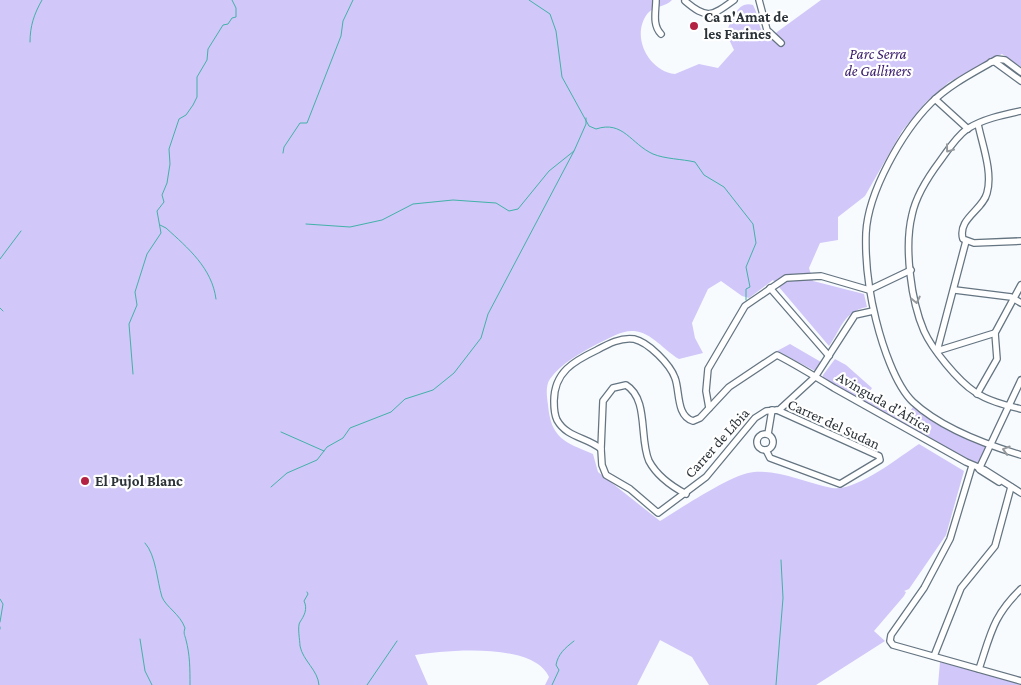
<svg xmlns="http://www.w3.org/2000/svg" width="1021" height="685" font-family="'Crimson Pro',serif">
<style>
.green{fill:#d1c7f9}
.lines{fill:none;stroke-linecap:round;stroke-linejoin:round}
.stream{stroke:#42b1a8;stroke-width:1}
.minor-casing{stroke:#647481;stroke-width:8}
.minor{stroke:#fff;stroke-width:5.5}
.oneway{stroke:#96999c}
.poi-dot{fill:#b42243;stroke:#fff;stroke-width:2}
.labels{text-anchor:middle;stroke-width:4.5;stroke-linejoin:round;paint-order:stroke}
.poi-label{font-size:15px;font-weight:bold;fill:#2c3338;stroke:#fff;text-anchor:start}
.park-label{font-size:15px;font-style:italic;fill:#371a6a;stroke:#fff}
.street-label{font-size:15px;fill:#2c3338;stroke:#fff}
</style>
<rect width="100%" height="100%" fill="#f7fbfe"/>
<g class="green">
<path d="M0,0H672C666,7 654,6 648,13C630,35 648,71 675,74L699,64L718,68L734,50L726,33C731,22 737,0 753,5C761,20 756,27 769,41L777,32L821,0H1021V67L1002,54L949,82L926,102L902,131L865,196L838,217V240L820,243L809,268L813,281L864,294L867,307C843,312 842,328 829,346L773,280L749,298L742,296L721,281L708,289L692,323L695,338L703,353L679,359C665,351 651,332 634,331C622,330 610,338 599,343C582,352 561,363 550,379C545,386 547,397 548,405C551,438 564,442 593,454L598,472L660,521C680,509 733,473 754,472C782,470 805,483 832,488C856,492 899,457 919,444L964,471L946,535L909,589L904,591L906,592L904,596L874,631L885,641L816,685H709L692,657L660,640L637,685H545L549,677C534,642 446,650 415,655L428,685H0Z"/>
<path d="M790,344L821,362L815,371L777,351Z"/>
<path d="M835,359L846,365L872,388L867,396L905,419L913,407L934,422L987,448L981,461L977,464L969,460L823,379V375Z"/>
<path d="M940,662L1021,683V685H938Z"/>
</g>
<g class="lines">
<g class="stream">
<path d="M529,0L550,14L556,31L562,77L589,126L596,129C623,120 631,144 653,154C665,159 682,159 695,162L704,175L724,187L753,224L756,243L746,267L750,287L746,289V300"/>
<path d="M30,42C30,26 34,14 42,0"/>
<path d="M283,153L284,147L300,123H307L341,36L343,21L353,0"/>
<path d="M306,224L350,227L382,220L413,204L453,200L496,203L509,211L518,209L549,171L574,151L586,124V118"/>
<path d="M160,225L166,228C188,248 212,268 216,299"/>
<path d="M0,259L21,231"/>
<path d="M0,308L3,311"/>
<path d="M133,374L129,324L137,305L135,292L147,254L161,233L157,211L164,202L162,195L167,183L170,164L169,149L179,119L186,115L193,105L197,97V77L207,60L208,49L223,25L228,24L232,18L236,17V8L232,0"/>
<path d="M281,432L324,451"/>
<path d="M271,487L287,473L317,460L327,447L343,438L350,428L391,412L405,399L433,390L454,373L481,338L488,314L574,151"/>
<path d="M145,543C156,555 157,581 162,597C166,607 180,614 185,628C183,634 185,635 186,640C190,655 190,669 190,685"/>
<path d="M307,592L308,594L304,601C308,609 304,616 300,622C297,626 300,641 300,646C303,661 318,670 319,685"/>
<path d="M0,622L3,604L0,599"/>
<path d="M0,627V629"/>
<path d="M140,639L145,671L152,685"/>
<path d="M367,685L397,641"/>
<path d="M552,685L559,670L556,665C558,654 565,648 574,641"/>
<path d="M776,685L783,598L781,560"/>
</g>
<defs>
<g id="minor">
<path d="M656,0C656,11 652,25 661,34"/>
<path d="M759,0L767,30L781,43"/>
<path d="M685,1C707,20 712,16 734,0"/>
<path d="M991,62H995L1021,81"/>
<path d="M1021,72L1005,60L997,59C975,72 950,84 931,103C902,132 868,192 866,233C865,262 869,292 876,320C882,344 895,385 913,402C941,428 984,444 1021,455"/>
<path d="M935,99L968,129"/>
<path d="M1021,111C1002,115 983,119 967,129C956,137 948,150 940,161C928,177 916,195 912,215C904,247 911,301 924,331C932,349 958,381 975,392C988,401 1005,405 1021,409"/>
<path d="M978,124C982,144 993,172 987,193C983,210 957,219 963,239L974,243L1021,241"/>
<path d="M770,288L829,356"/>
<path d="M955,290L1011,297L1021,303"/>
<path d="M873,311L855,315L815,377L779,410L766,411L755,418L706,477L658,513L630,489L606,475L602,465L601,449C587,437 567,438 557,420C554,414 554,408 554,401C554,372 574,361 597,350C608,344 621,337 634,339C648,342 670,364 675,378C680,391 676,416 693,421L700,418L729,387L777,355L779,356C798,366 816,377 834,388L966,462L985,470L1021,493"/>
<path d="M937,351L966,241"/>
<path d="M937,351L995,333"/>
<path d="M977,394L997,359L995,333L1021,285"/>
<path d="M709,408L706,391L708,369L745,306L786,278L821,276L869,290L911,270"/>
<circle cx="765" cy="442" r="8"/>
<path d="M768,434L772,410"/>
<path d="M601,449L603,401L613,388L626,385C649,399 639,439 649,461C657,476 671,486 686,494"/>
<path d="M766,450L770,458L840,484L880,460L879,456L777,410"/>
<path d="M972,466L950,539L924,588L891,635L890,641L893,645L1021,681"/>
<path d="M979,469L1021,380"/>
<path d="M980,470L999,482"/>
<path d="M934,656L961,588L995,546L1011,487"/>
<path d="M979,669C991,633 993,616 1021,589"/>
</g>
</defs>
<use href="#minor" class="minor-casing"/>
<use href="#minor" class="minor"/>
</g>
<defs><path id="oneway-chevron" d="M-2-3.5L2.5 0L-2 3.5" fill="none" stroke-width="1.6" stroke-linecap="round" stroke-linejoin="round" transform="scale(1.25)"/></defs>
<g class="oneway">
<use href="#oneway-chevron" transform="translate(949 149) rotate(127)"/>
<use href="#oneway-chevron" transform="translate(916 300) rotate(78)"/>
<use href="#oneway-chevron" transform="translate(1006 450) rotate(-163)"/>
</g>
<g class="poi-dot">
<circle cx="694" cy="26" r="5"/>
<circle cx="85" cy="481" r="5"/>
</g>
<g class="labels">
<g class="poi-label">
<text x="704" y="22">Ca n'Amat de<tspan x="704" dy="17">les Farines</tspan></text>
<text x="95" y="486">El Pujol Blanc</text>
</g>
<g class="park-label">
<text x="878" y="59">Parc Serra<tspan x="878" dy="17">de Galliners</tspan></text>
</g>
<g class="street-label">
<text transform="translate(884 402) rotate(30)" y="5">Avinguda d'Àfrica</text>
<text transform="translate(834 424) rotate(25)" y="5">Carrer del Sudan</text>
<text transform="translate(717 443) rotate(-48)" y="5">Carrer de Líbia</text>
</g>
</g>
</svg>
